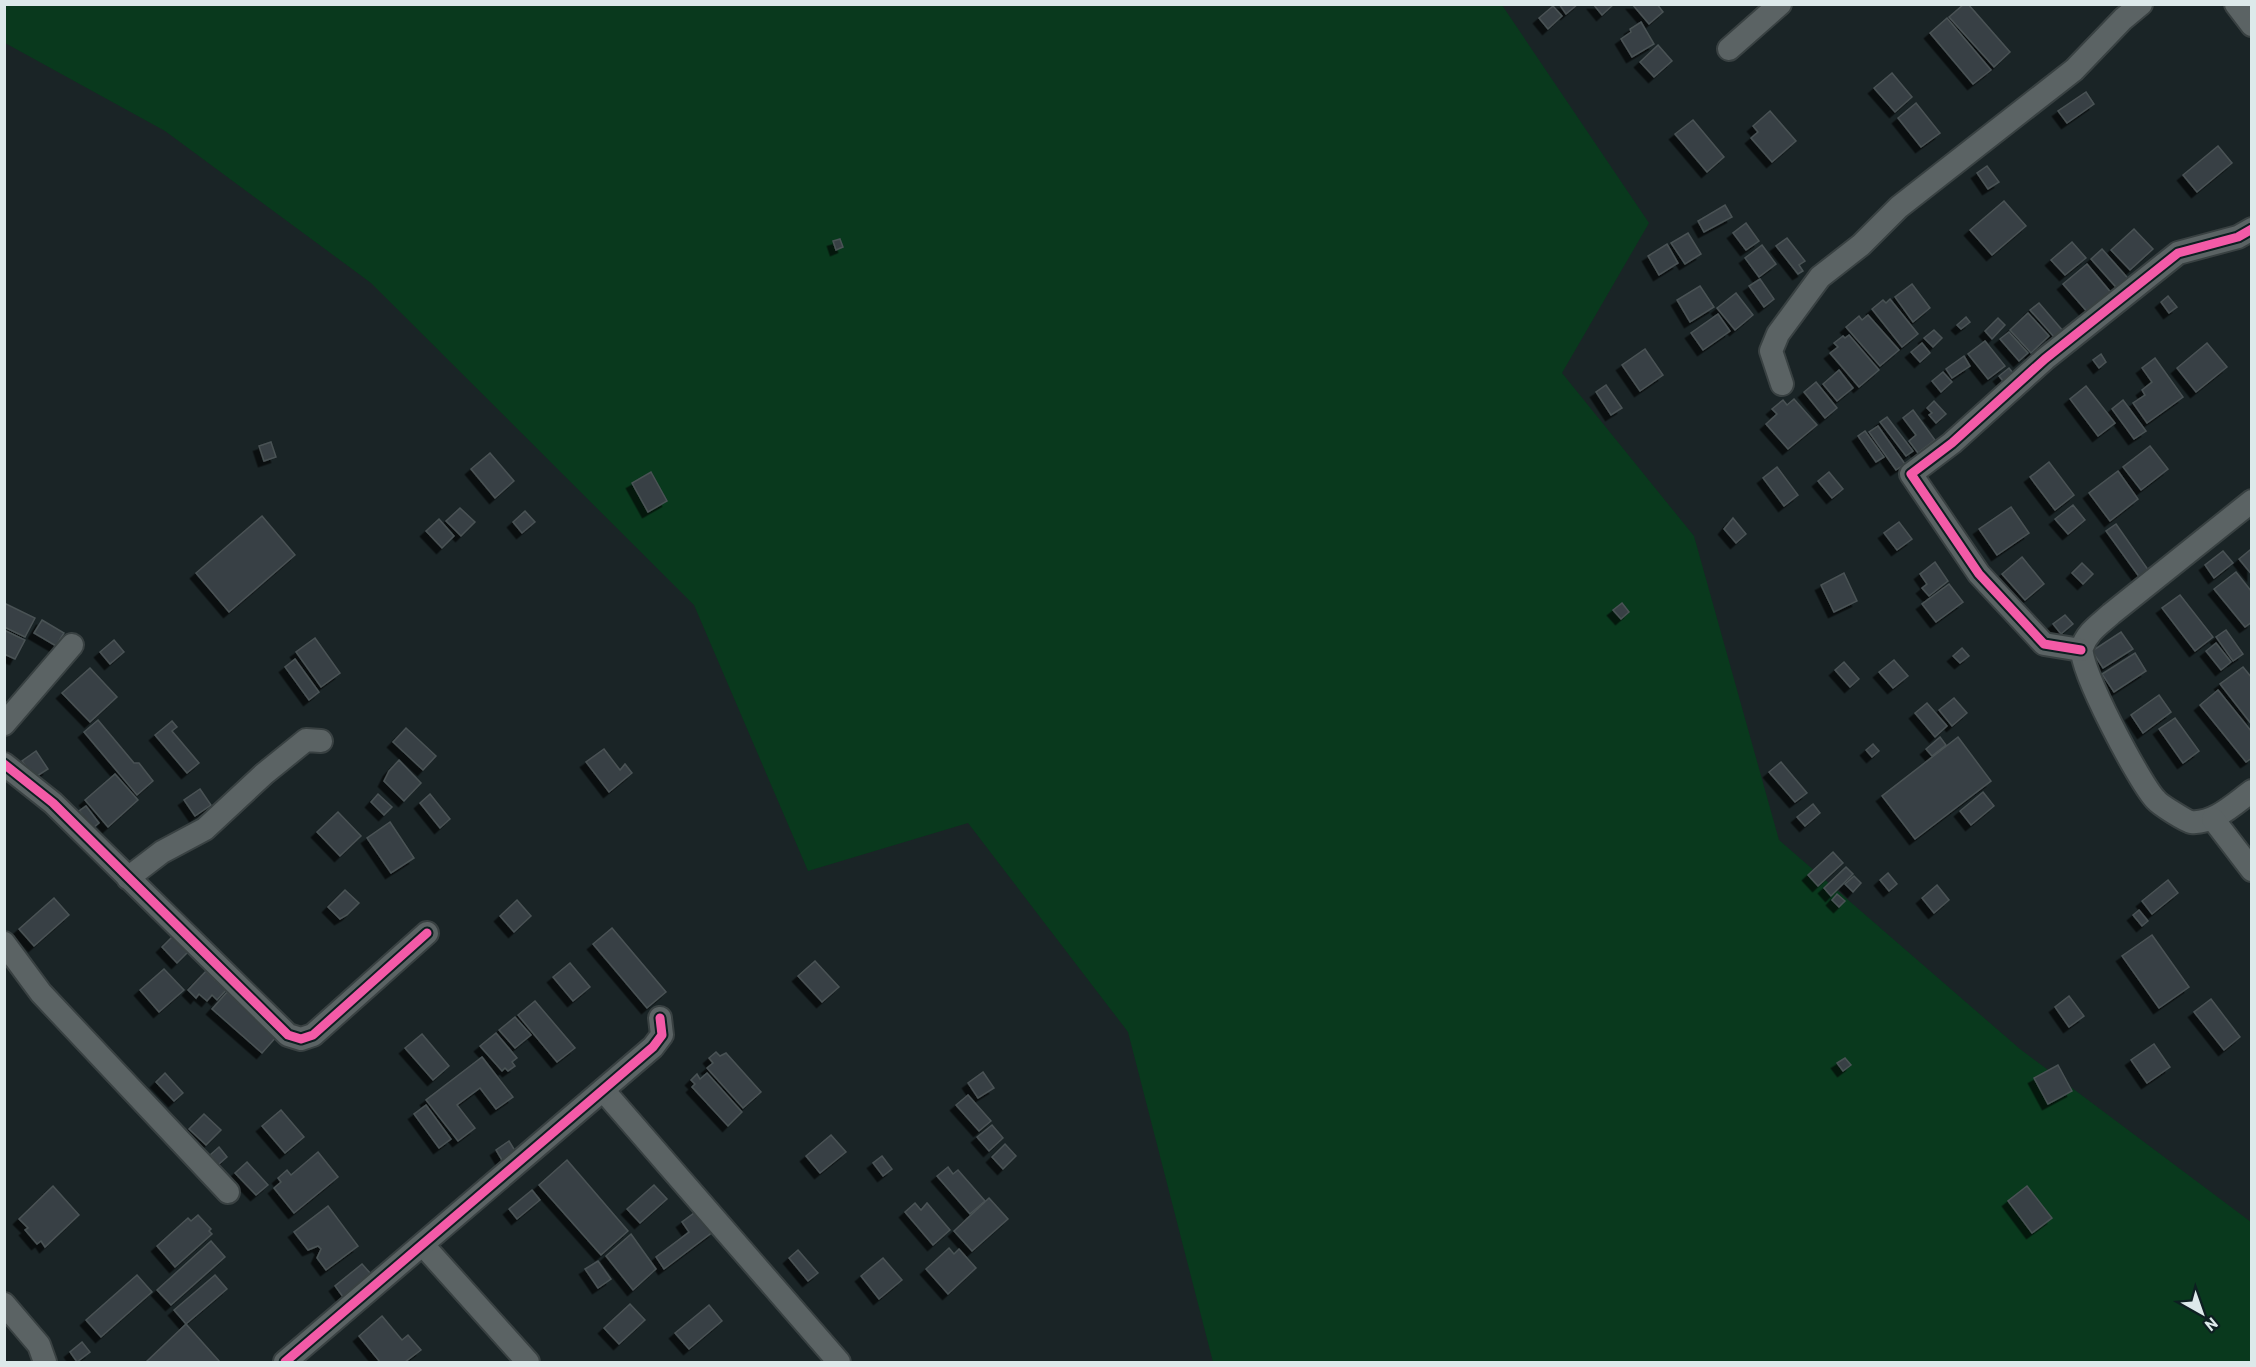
<svg xmlns="http://www.w3.org/2000/svg" width="2256" height="1367" font-family="Barlow,sans-serif">
<style>
.green{fill:#09391d}
.building{fill:#394144;stroke:#4a5255;stroke-width:1.5;filter:url(#shadow)}
.lines{fill:none;stroke-linecap:round;stroke-linejoin:round}
.minor-casing{stroke:#394142;stroke-width:26}
.minor{stroke:#5b6364;stroke-width:22}
.cycleway-casing{stroke:#0d1f21;stroke-width:13}
.cycleway{stroke:#f35aa7;stroke-width:9}
</style>
<defs>
<filter id="shadow"><feDropShadow dx="-5.5" dy="5.5" stdDeviation="0" flood-color="#0009"/></filter>
</defs>
<rect width="100%" height="100%" fill="#1a2426"/>
<path class="green" d="M5,4L1502,5L1649,223L1562,373L1694,536L1779,840L2020,1049L2251,1222V1362H1213L1128,1032L968,823L808,871L694,605L371,283L165,131L5,43Z"/>
<g class="building">
<path d="M1559,4H1578L1566,14Z"/>
<path d="M1593,4H1614L1602,15Z"/>
<path d="M1632,4H1657L1663,12L1649,24Z"/>
<path d="M1964,4H1968L2010,52L1994,67L1949,17Z"/>
<path d="M1553,6L1562,16L1548,29L1539,18Z"/>
<path d="M1947,18L1991,70L1973,84L1930,33Z"/>
<path d="M1641,22L1654,44L1632,57L1621,39L1631,32L1630,29Z"/>
<path d="M1658,45L1672,61L1654,77L1640,62Z"/>
<path d="M1892,73L1912,97L1895,112L1874,88Z"/>
<path d="M2086,92L2094,104L2067,123L2058,111Z"/>
<path d="M1916,103L1940,133L1921,147L1898,118Z"/>
<path d="M1770,111L1796,141L1772,162L1751,138L1758,132L1753,126Z"/>
<path d="M1693,120L1724,157L1707,172L1675,134Z"/>
<path d="M2218,146L2232,163L2197,192L2183,175Z"/>
<path d="M1987,166L1999,182L1988,189L1977,173Z"/>
<path d="M2004,201L2026,226L1992,255L1970,230Z"/>
<path d="M1725,205L1732,217L1704,232L1698,221Z"/>
<path d="M1746,223L1759,241L1746,250L1733,233Z"/>
<path d="M2134,229L2153,249L2130,270L2111,250Z"/>
<path d="M1688,233L1701,254L1685,264L1671,243Z"/>
<path d="M1787,238L1805,261L1799,265L1803,271L1798,274L1776,246Z"/>
<path d="M840,239L843,247L836,250L833,241Z"/>
<path d="M2072,242L2086,258L2065,275L2051,260Z"/>
<path d="M1667,244L1678,263L1659,275L1648,256Z"/>
<path d="M1762,245L1776,264L1759,277L1745,258Z"/>
<path d="M2102,249L2133,284L2122,294L2091,259Z"/>
<path d="M2087,264L2113,295L2089,314L2063,284Z"/>
<path d="M1760,279L1774,299L1764,307L1749,286Z"/>
<path d="M1912,284L1930,308L1913,322L1895,297Z"/>
<path d="M1700,286L1714,307L1690,322L1677,300Z"/>
<path d="M1736,293L1753,315L1735,330L1717,308Z"/>
<path d="M2168,296L2177,307L2169,313L2161,302Z"/>
<path d="M1890,299L1918,334L1902,347L1872,309L1883,300L1886,303Z"/>
<path d="M2039,303L2063,331L2055,338L2030,310Z"/>
<path d="M2028,313L2049,336L2031,353L2010,330Z"/>
<path d="M1718,314L1730,331L1703,350L1691,333Z"/>
<path d="M1868,315L1899,350L1880,366L1846,327L1859,316L1862,320Z"/>
<path d="M1966,317L1970,322L1961,329L1957,325Z"/>
<path d="M1998,318L2005,325L1992,339L1985,331Z"/>
<path d="M1934,330L1942,338L1933,347L1924,338Z"/>
<path d="M2009,332L2028,353L2019,361L2000,339Z"/>
<path d="M1849,335L1879,370L1859,387L1830,353L1838,347L1834,343L1843,336L1845,338Z"/>
<path d="M1985,341L2005,366L1988,379L1968,354Z"/>
<path d="M1922,343L1930,353L1920,362L1911,352Z"/>
<path d="M2207,343L2227,367L2196,392L2177,368Z"/>
<path d="M1645,349L1663,375L1640,391L1622,365Z"/>
<path d="M2101,354L2106,362L2099,368L2093,360Z"/>
<path d="M1964,356L1970,366L1952,378L1946,369Z"/>
<path d="M2155,358L2183,397L2147,423L2133,403L2145,395L2142,390L2152,382L2142,368Z"/>
<path d="M2009,368L2017,378L2007,386L1999,376Z"/>
<path d="M1839,370L1853,388L1837,401L1823,384Z"/>
<path d="M1943,372L1952,382L1941,392L1932,381Z"/>
<path d="M1816,382L1837,408L1825,418L1804,392Z"/>
<path d="M1606,385L1622,408L1611,415L1596,392Z"/>
<path d="M2086,386L2115,423L2098,436L2070,399Z"/>
<path d="M1794,399L1817,425L1788,449L1766,424L1777,414L1772,409L1783,400L1787,405Z"/>
<path d="M2123,400L2146,431L2134,439L2112,409Z"/>
<path d="M1934,401L1946,414L1936,423L1929,415L1932,413L1927,408Z"/>
<path d="M1913,410L1935,440L1918,453L1909,441L1916,435L1903,418Z"/>
<path d="M1887,417L1913,451L1906,456L1880,422Z"/>
<path d="M1878,426L1905,464L1896,470L1869,432Z"/>
<path d="M1865,431L1884,457L1876,462L1858,436Z"/>
<path d="M271,442L276,457L264,461L259,446Z"/>
<path d="M2150,446L2168,469L2141,490L2123,467Z"/>
<path d="M490,453L514,481L495,498L471,469Z"/>
<path d="M2049,462L2074,495L2055,510L2030,477Z"/>
<path d="M1777,467L1798,495L1784,506L1763,478Z"/>
<path d="M2118,471L2138,499L2110,521L2089,493Z"/>
<path d="M651,472L667,501L648,512L632,483Z"/>
<path d="M1829,472L1843,489L1832,498L1818,481Z"/>
<path d="M2073,505L2085,520L2068,534L2055,519Z"/>
<path d="M2011,507L2029,533L1997,555L1979,529Z"/>
<path d="M460,508L475,522L461,536L446,521Z"/>
<path d="M525,511L535,522L522,533L513,522Z"/>
<path d="M262,516L295,555L229,612L196,573Z"/>
<path d="M1733,518L1746,534L1736,543L1724,529Z"/>
<path d="M439,519L454,536L442,548L426,531Z"/>
<path d="M1899,522L1912,539L1897,550L1884,533Z"/>
<path d="M2116,524L2149,571L2140,578L2106,531Z"/>
<path d="M2250,550L2252,552V575L2239,559Z"/>
<path d="M2223,551L2233,563L2214,578L2205,565Z"/>
<path d="M2022,557L2044,584L2025,600L2002,574Z"/>
<path d="M1935,562L1948,581L1929,596L1922,588L1927,584L1920,574Z"/>
<path d="M2082,563L2093,574L2083,584L2072,573Z"/>
<path d="M2236,572L2252,592V622L2245,627L2214,589Z"/>
<path d="M1844,573L1857,601L1834,612L1821,585Z"/>
<path d="M1949,584L1963,602L1936,622L1922,604Z"/>
<path d="M2180,595L2213,637L2195,651L2162,608Z"/>
<path d="M4,603L35,618L25,637L4,627Z"/>
<path d="M1622,603L1629,612L1621,619L1613,610Z"/>
<path d="M2065,615L2073,624L2061,634L2053,624Z"/>
<path d="M42,620L64,633L56,646L34,633Z"/>
<path d="M4,630L25,640L15,659L4,654Z"/>
<path d="M2226,630L2243,654L2233,661L2216,637Z"/>
<path d="M2121,632L2133,649L2103,668L2092,651Z"/>
<path d="M315,638L340,673L321,687L296,652Z"/>
<path d="M114,640L124,652L110,664L100,652Z"/>
<path d="M2216,643L2231,662L2221,670L2206,651Z"/>
<path d="M1962,648L1969,656L1960,663L1953,656Z"/>
<path d="M2135,653L2146,671L2114,692L2102,674Z"/>
<path d="M295,659L319,692L309,700L285,667Z"/>
<path d="M1894,660L1908,676L1893,688L1879,672Z"/>
<path d="M1844,662L1859,679L1850,687L1835,670Z"/>
<path d="M2243,667L2252,678V725L2220,684Z"/>
<path d="M90,668L117,697L90,722L62,693Z"/>
<path d="M2218,690L2252,732V758L2246,762L2200,705Z"/>
<path d="M2159,695L2171,712L2143,733L2131,715Z"/>
<path d="M1954,698L1967,713L1952,726L1939,710Z"/>
<path d="M1927,703L1947,726L1935,737L1915,713Z"/>
<path d="M2175,718L2199,751L2183,763L2159,729Z"/>
<path d="M98,720L134,763H139L153,781L137,795L84,732Z"/>
<path d="M172,721L177,727L172,731L199,763L187,773L155,735Z"/>
<path d="M406,728L436,756L423,770L393,742Z"/>
<path d="M1940,737L1946,745L1932,756L1926,749Z"/>
<path d="M1958,737L1991,781L1915,839L1882,796Z"/>
<path d="M1873,744L1879,751L1872,757L1866,750Z"/>
<path d="M604,749L620,770L625,764L632,773L609,792L586,762Z"/>
<path d="M36,751L48,769L34,778L22,761Z"/>
<path d="M399,760L421,783L404,801L384,781L389,771Z"/>
<path d="M1781,762L1807,793L1795,802L1769,772Z"/>
<path d="M115,774L138,800L108,827L85,800Z"/>
<path d="M200,789L211,805L195,816L184,800Z"/>
<path d="M1983,792L1994,806L1971,825L1960,811Z"/>
<path d="M378,794L392,807L384,815L371,802Z"/>
<path d="M430,794L450,819L440,828L420,803Z"/>
<path d="M1813,804L1820,813L1805,826L1797,817Z"/>
<path d="M86,806L99,823L93,828L79,811Z"/>
<path d="M338,812L361,836L340,856L317,832Z"/>
<path d="M390,822L414,858L391,873L367,838Z"/>
<path d="M1833,852L1843,863L1818,886L1808,875Z"/>
<path d="M1846,867L1853,874L1831,896L1824,888Z"/>
<path d="M1888,873L1897,884L1889,891L1880,880Z"/>
<path d="M1854,876L1861,883L1853,892L1845,884Z"/>
<path d="M2168,880L2178,893L2152,914L2142,901Z"/>
<path d="M1937,885L1949,900L1934,913L1922,898Z"/>
<path d="M345,890L359,903L347,915L340,919L328,907Z"/>
<path d="M1837,894L1845,901L1839,907L1832,900Z"/>
<path d="M54,898L69,915L34,946L19,929Z"/>
<path d="M517,900L531,916L514,932L500,916Z"/>
<path d="M2139,910L2148,921L2142,926L2133,915Z"/>
<path d="M612,928L666,992L647,1008L593,944Z"/>
<path d="M2152,935L2189,987L2159,1008L2122,956Z"/>
<path d="M173,936L188,952L177,963L162,947Z"/>
<path d="M815,961L839,987L822,1002L798,976Z"/>
<path d="M570,963L590,987L573,1001L553,977Z"/>
<path d="M164,969L184,990L159,1012L140,990Z"/>
<path d="M206,971L215,980L217,977L228,988L217,1000L212,995L207,1001L199,994L196,998L188,990Z"/>
<path d="M227,992L277,1036L262,1053L212,1009Z"/>
<path d="M2069,996L2084,1016L2069,1027L2055,1007Z"/>
<path d="M2211,999L2240,1037L2224,1050L2194,1012Z"/>
<path d="M535,1001L575,1048L557,1062L518,1015Z"/>
<path d="M515,1017L531,1035L515,1048L499,1030Z"/>
<path d="M496,1033L517,1058L512,1062L515,1066L508,1071L505,1068L502,1071L480,1046Z"/>
<path d="M422,1034L449,1066L433,1080L405,1048Z"/>
<path d="M2154,1044L2170,1067L2147,1083L2131,1060Z"/>
<path d="M716,1052L720,1056L726,1053L761,1092L743,1108L707,1068L713,1063L709,1058Z"/>
<path d="M482,1057L513,1097L496,1109L480,1088L457,1105L475,1128L458,1141L426,1100Z"/>
<path d="M1845,1058L1851,1065L1843,1071L1837,1063Z"/>
<path d="M2058,1065L2072,1091L2048,1104L2034,1078Z"/>
<path d="M983,1072L994,1088L978,1098L968,1083Z"/>
<path d="M165,1073L183,1093L174,1101L156,1082Z"/>
<path d="M707,1073L742,1112L728,1126L692,1087L695,1084L691,1080L697,1074L700,1079Z"/>
<path d="M968,1095L991,1121L979,1131L956,1105Z"/>
<path d="M426,1105L451,1139L439,1148L414,1114Z"/>
<path d="M281,1110L304,1137L285,1153L262,1126Z"/>
<path d="M204,1114L221,1130L206,1145L189,1129Z"/>
<path d="M992,1125L1003,1138L989,1151L977,1137Z"/>
<path d="M831,1135L846,1152L820,1173L806,1156Z"/>
<path d="M509,1141L517,1154L503,1162L496,1150Z"/>
<path d="M1005,1144L1016,1156L1003,1169L992,1157Z"/>
<path d="M219,1147L227,1157L218,1165L210,1155Z"/>
<path d="M318,1152L338,1177L294,1213L274,1188L281,1182L278,1178L287,1170L291,1175Z"/>
<path d="M882,1156L892,1169L883,1176L873,1163Z"/>
<path d="M567,1160L628,1231L601,1255L539,1185Z"/>
<path d="M247,1162L268,1185L256,1195L235,1173Z"/>
<path d="M948,1167L953,1174L958,1170L985,1201L970,1214L937,1176Z"/>
<path d="M654,1185L667,1199L640,1223L627,1209Z"/>
<path d="M53,1186L79,1215L45,1247L41,1241L37,1244L25,1230L28,1228L19,1219Z"/>
<path d="M2027,1186L2052,1218L2032,1233L2008,1201Z"/>
<path d="M532,1190L540,1200L517,1219L509,1209Z"/>
<path d="M989,1198L1008,1219L972,1251L954,1231Z"/>
<path d="M915,1203L921,1210L927,1203L950,1230L933,1245L905,1212Z"/>
<path d="M328,1206L358,1246L326,1270L317,1258L321,1249L318,1246L308,1250L294,1232Z"/>
<path d="M698,1210L714,1231L664,1269L656,1257L689,1232L682,1222Z"/>
<path d="M198,1215L211,1229L209,1231L212,1234L175,1267L157,1246L188,1218L191,1221Z"/>
<path d="M631,1234L656,1269L633,1290L606,1256Z"/>
<path d="M211,1241L225,1257L171,1305L157,1290Z"/>
<path d="M949,1248L954,1254L959,1249L976,1268L948,1294L926,1269Z"/>
<path d="M798,1250L818,1273L808,1281L789,1258Z"/>
<path d="M883,1258L902,1280L879,1299L861,1276Z"/>
<path d="M598,1261L611,1279L598,1288L585,1269Z"/>
<path d="M362,1264L371,1274L343,1297L335,1286Z"/>
<path d="M137,1275L152,1292L101,1337L86,1320Z"/>
<path d="M215,1275L227,1289L186,1324L174,1310Z"/>
<path d="M630,1304L645,1320L619,1344L604,1328Z"/>
<path d="M709,1305L722,1321L689,1349L675,1333Z"/>
<path d="M382,1316L402,1340L408,1335L421,1350L405,1362H380L359,1336Z"/>
<path d="M186,1324L220,1362H146Z"/>
<path d="M82,1342L90,1352L77,1362L70,1352Z"/>
</g>
<g class="lines">
<defs>
<g id="minor">
<path d="M2236,4L2252,25"/>
<path d="M1729,49L1780,4"/>
<path d="M1782,384L1771,351L1778,334L1820,277L1861,245L1899,207L2074,70L2123,19L2141,4"/>
<path d="M2252,501L2111,614C2100,624 2086,633 2082,648C2077,665 2141,786 2156,800C2160,805 2186,821 2191,822C2214,824 2234,804 2252,791"/>
<path d="M2081,650L2044,644L1979,574L1911,474L1952,443L2045,359L2178,253L2238,237L2252,229"/>
<path d="M4,724L72,645"/>
<path d="M4,764L53,803L288,1035L301,1039L313,1035L427,933"/>
<path d="M2213,819L2252,870"/>
<path d="M128,878L162,852L205,829L264,774L306,740L321,741"/>
<path d="M4,943L41,993L228,1192"/>
<path d="M603,1090L839,1362"/>
<path d="M423,1245L528,1362"/>
<path d="M4,1304L39,1345L45,1362"/>
<path d="M285,1362L653,1047L662,1035L660,1018"/>
</g>
</defs>
<use href="#minor" class="minor-casing"/>
<use href="#minor" class="minor"/>
<defs>
<g id="cycleway">
<path d="M2081,650L2044,644L1979,574L1911,474L1952,443L2045,359L2178,253L2238,237L2252,229"/>
<path d="M4,764L53,803L288,1035L301,1039L313,1035L427,933"/>
<path d="M285,1362L653,1047L662,1035L660,1018"/>
</g>
</defs>
<use href="#cycleway" class="cycleway-casing"/>
<use href="#cycleway" class="cycleway"/>
</g>
<rect width="2256" height="1367" fill="none" stroke="#dde9ea" stroke-width="12"/>
<g transform="translate(2202 1313) rotate(140)" stroke="#0d1f21" stroke-width="4.5" paint-order="stroke">
<path d="M0-4.5L10 22L0 15L-10 22Z" fill="#dde9ea"/>
<text y="-9" font-size="16" font-weight="bold" text-anchor="middle" fill="#dde9ea">N</text>
</g>
</svg>
